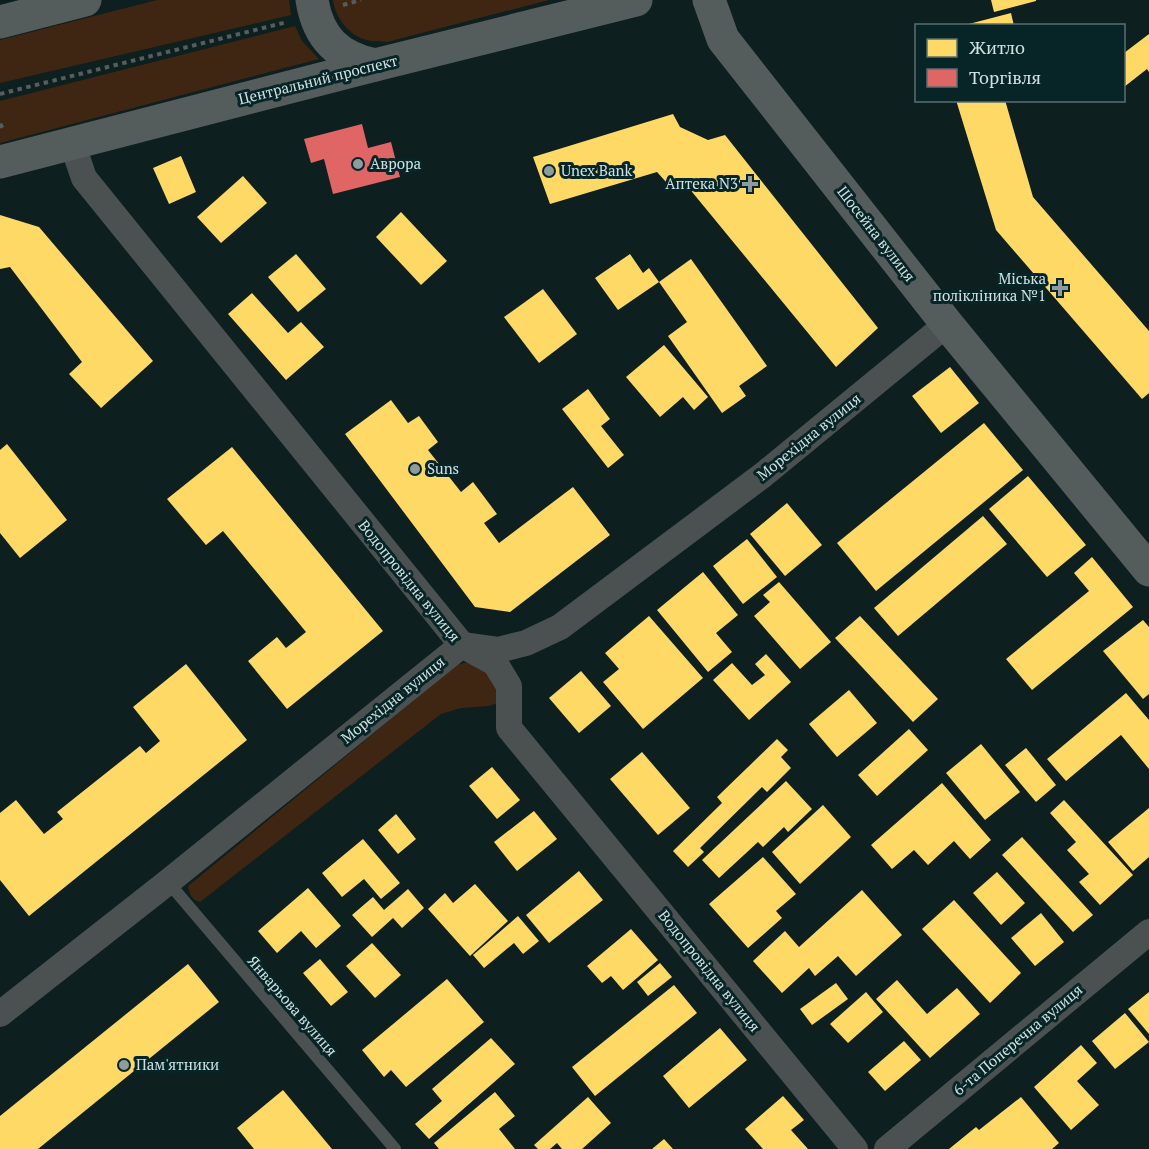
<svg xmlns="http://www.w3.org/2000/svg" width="1149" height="1149" font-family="'PT Serif',serif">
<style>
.green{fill:#3f2612}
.homes{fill:#ffd966}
.shops{fill:#e06666}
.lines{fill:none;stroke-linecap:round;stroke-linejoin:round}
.path{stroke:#565d5e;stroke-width:4;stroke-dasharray:4.5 4.5;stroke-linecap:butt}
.lane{stroke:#4b5151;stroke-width:12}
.street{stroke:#4b5151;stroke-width:26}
.secondary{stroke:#555c5c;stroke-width:33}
.poi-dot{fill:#8d9d9e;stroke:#072527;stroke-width:2}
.labels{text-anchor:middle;stroke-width:6;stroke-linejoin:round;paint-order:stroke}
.street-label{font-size:15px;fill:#d1e1e2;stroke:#072527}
.poi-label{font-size:15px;fill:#d1e1e2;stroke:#072527;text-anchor:start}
</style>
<rect width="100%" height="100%" fill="#0e1f20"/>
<g class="green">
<path d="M157,0H289L291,15L0,83V40Z"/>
<path d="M333,0H549L387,42C381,41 373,42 367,40C349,36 335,17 333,0Z"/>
<path d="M295,26L302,41L319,59L0,143V101Z"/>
<path d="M468,662L493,669L500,702L489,706L461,708L441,714L200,902C192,900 189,894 188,886L457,665Z"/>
</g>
<g class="homes">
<path d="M991,0H1036V1L994,12Z"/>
<path d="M1011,13L1014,26H966L965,25Z"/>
<path d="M1149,34V72L1147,69L1124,87V53Z"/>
<path d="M956,100H1005L1033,197L1149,331V393L1142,399L996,230Z"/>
<path d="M673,114L680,127L708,140L725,135L878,328L836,367L688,187L683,189L666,182L657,172L550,204L533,157Z"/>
<path d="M181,156L196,192L169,204L153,168Z"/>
<path d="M243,176L267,203L221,243L197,217Z"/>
<path d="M401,212L447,261L421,285L376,237Z"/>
<path d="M0,215L39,227L153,361L101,408L69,374L82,362L10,267L0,269Z"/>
<path d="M296,254L326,289L298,312L268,277Z"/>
<path d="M630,254L643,273L649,268L659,282L618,310L595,278Z"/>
<path d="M691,259L767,366L739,386L746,396L722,413L668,336L687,322L659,282Z"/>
<path d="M543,289L577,334L539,363L504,317Z"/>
<path d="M252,293L288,333L301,322L324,347L286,380L228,314Z"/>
<path d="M664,345L708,397L694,410L683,397L660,417L626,377Z"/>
<path d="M950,367L979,403L941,433L912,396Z"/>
<path d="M588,389L610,419L601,426L624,455L608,468L562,409Z"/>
<path d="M391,400L408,423L419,416L438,442L428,450L461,492L473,482L497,514L484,523L499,543L573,487L610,535L510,612L475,607L345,434Z"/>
<path d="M984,423L1023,470L876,591L837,543Z"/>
<path d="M7,444L67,520L20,558L0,533V450Z"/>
<path d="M232,447L383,631L287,709L248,661L277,637L286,648L306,632L223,531L206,545L167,499Z"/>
<path d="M1028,476L1086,545L1047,577L989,509Z"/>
<path d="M787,503L822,545L785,576L750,534Z"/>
<path d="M983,516L1007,544L898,636L874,608Z"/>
<path d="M747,539L777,577L743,604L713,566Z"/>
<path d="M1092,557L1133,607L1032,690L1006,659L1089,591L1074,573Z"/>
<path d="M703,572L738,615L716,633L732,652L708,672L657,610Z"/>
<path d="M779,582L831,642L800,669L754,616L770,602L763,595Z"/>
<path d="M649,616L703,678L643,729L603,682L619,669L605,653Z"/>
<path d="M860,616L938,699L913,722L835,638Z"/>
<path d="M1143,620L1149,627V694L1143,699L1103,651Z"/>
<path d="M766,654L791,682L749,720L713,680L732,663L752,685L765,675L755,664Z"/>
<path d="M186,664L247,740L29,916L0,880V813L16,800L44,834L63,819L57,812L140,746L146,753L160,741L133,707Z"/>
<path d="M581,671L611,706L579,733L549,698Z"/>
<path d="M849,690L877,723L837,757L809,724Z"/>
<path d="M1126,693L1149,720V769L1121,735L1066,781L1047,759Z"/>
<path d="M909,729L928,750L877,796L858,775Z"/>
<path d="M777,739L788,750L781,757L791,768L767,792L762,787L700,848L704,852L688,867L673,851L722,803L717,797Z"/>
<path d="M981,744L1020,792L985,820L946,773Z"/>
<path d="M1026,748L1056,785L1036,802L1005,765Z"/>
<path d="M642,752L690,808L658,835L610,779Z"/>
<path d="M492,767L520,800L497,819L469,786Z"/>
<path d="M786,781L812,809L788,832L784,827L763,847L758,842L719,878L702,860Z"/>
<path d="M942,783L991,840L970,859L954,841L928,865L914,850L892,869L871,845Z"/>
<path d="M1064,800L1133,875L1100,905L1079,882L1089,874L1067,850L1076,842L1050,813Z"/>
<path d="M823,805L851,837L800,884L772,852Z"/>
<path d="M1149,808V857L1133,871L1108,842Z"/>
<path d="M534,811L557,839L517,871L494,842Z"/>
<path d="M396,814L416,839L398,854L378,830Z"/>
<path d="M1022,837L1093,915L1073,932L1002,855Z"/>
<path d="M363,839L400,883L381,899L364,879L342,897L322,873Z"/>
<path d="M763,857L796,894L776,911L782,918L748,948L709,904Z"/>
<path d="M579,871L603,900L549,943L526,915Z"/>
<path d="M997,872L1025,903L1001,925L973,893Z"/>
<path d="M475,884L508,921L470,956L428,909L445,893L453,903Z"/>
<path d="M308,888L341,926L316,948L301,931L277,953L258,931Z"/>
<path d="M408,889L424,908L402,928L393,918L372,937L352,915L373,897L384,910Z"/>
<path d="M862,890L902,935L856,976L838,956L815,976L809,968L782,993L753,961L785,931L799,947Z"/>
<path d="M954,900L1021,973L990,1003L922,929Z"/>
<path d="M1041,913L1064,942L1035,966L1011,938Z"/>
<path d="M518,916L539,941L523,954L514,943L484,968L473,955Z"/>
<path d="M631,929L658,960L623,990L611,976L602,983L587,966Z"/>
<path d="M372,943L401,975L375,998L346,966Z"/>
<path d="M320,959L348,992L331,1006L303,973Z"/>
<path d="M660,963L672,977L648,996L637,982Z"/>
<path d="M188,964L219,1002L38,1149H0V1116Z"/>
<path d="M447,979L484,1022L406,1087L391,1070L384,1077L362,1050Z"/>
<path d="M897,980L927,1014L957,988L980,1014L930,1058L876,999Z"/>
<path d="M836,983L848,999L812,1025L800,1009Z"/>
<path d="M674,985L697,1013L595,1096L572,1067Z"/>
<path d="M866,992L883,1012L848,1043L830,1024Z"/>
<path d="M1149,992V1034L1128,1009Z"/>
<path d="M1125,1013L1149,1042L1115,1069L1092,1041Z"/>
<path d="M720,1028L747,1060L689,1108L663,1076Z"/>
<path d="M491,1038L515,1064L429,1139L415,1124L442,1101L432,1089Z"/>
<path d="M904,1041L921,1060L885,1091L868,1072Z"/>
<path d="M1081,1045L1097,1063L1077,1081L1099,1105L1071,1130L1034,1087Z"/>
<path d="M283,1090L332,1149H254L237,1128Z"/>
<path d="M495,1092L515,1116L499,1129L515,1149H439L434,1143Z"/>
<path d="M783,1096L804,1120L791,1130L808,1149H763L745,1129Z"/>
<path d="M588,1097L611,1123L582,1149H562L557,1143L550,1149H538L534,1145Z"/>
<path d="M1021,1097L1059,1143L1052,1149H949L976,1127L979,1130Z"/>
<path d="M664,1139L673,1149H652Z"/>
</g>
<path class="shops" d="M362,124L368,148L391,142L400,177L333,194L324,159L311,163L304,139Z"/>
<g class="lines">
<g class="path">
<path d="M343,5L361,0"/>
<path d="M0,94L287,22"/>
<path d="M0,124L5,131"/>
</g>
<path class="lane" d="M168,882L395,1149"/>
<g class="street">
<path d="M72,143L84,178L462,645L495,663L509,686V728L855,1149"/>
<path d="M0,1014L168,882L462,645L498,650L526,643L560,627L763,475L947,324"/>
<path d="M887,1149L1149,932"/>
</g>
<g class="secondary">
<path d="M312,0C318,38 338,57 375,65"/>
<path d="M709,0L723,39L947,324L1149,570"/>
<path d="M0,22L85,0"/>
<path d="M0,162L375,65L636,0"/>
</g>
</g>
<g class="poi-dot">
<circle cx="358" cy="164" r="6"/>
<circle cx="549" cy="171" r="6"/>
<path d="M747 175h6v6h6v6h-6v6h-6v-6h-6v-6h6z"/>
<path d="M1057 279h6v6h6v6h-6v6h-6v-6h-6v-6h6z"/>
<circle cx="415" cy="469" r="6"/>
<circle cx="124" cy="1065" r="6"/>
</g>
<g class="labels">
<g class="street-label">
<text transform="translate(318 80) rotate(-14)" y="5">Центральний проспект</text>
<text transform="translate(876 234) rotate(52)" y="5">Шосейна вулиця</text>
<text transform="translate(809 437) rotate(-39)" y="5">Морехідна вулиця</text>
<text transform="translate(409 581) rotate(51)" y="5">Водопровідна вулиця</text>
<text transform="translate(393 700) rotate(-39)" y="5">Морехідна вулиця</text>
<text transform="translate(709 971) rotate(51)" y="5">Водопровідна вулиця</text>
<text transform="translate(292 1006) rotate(49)" y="5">Январьова вулиця</text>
<text transform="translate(1018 1040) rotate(-40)" y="5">6-та Поперечна вулиця</text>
</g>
<g class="poi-label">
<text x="370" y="169">Аврора</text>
<text x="561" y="176">Unex Bank</text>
<text x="738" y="189" text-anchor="end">Аптека N3</text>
<text x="1046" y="284" text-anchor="end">Міська<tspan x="1046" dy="17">полікліника №1</tspan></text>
<text x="427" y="474">Suns</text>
<text x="136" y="1070">Пам'ятники</text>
</g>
</g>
<rect x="915" y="24" width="210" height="78" fill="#072527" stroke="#587072" stroke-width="1.5"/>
<rect x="927" y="39" width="30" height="18" fill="#ffd966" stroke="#587072" stroke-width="1.5"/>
<text x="969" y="54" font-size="18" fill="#d1e1e2">Житло</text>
<rect x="927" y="69" width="30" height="18" fill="#e06666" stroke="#587072" stroke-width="1.5"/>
<text x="969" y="84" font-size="18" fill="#d1e1e2">Торгівля</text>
</svg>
